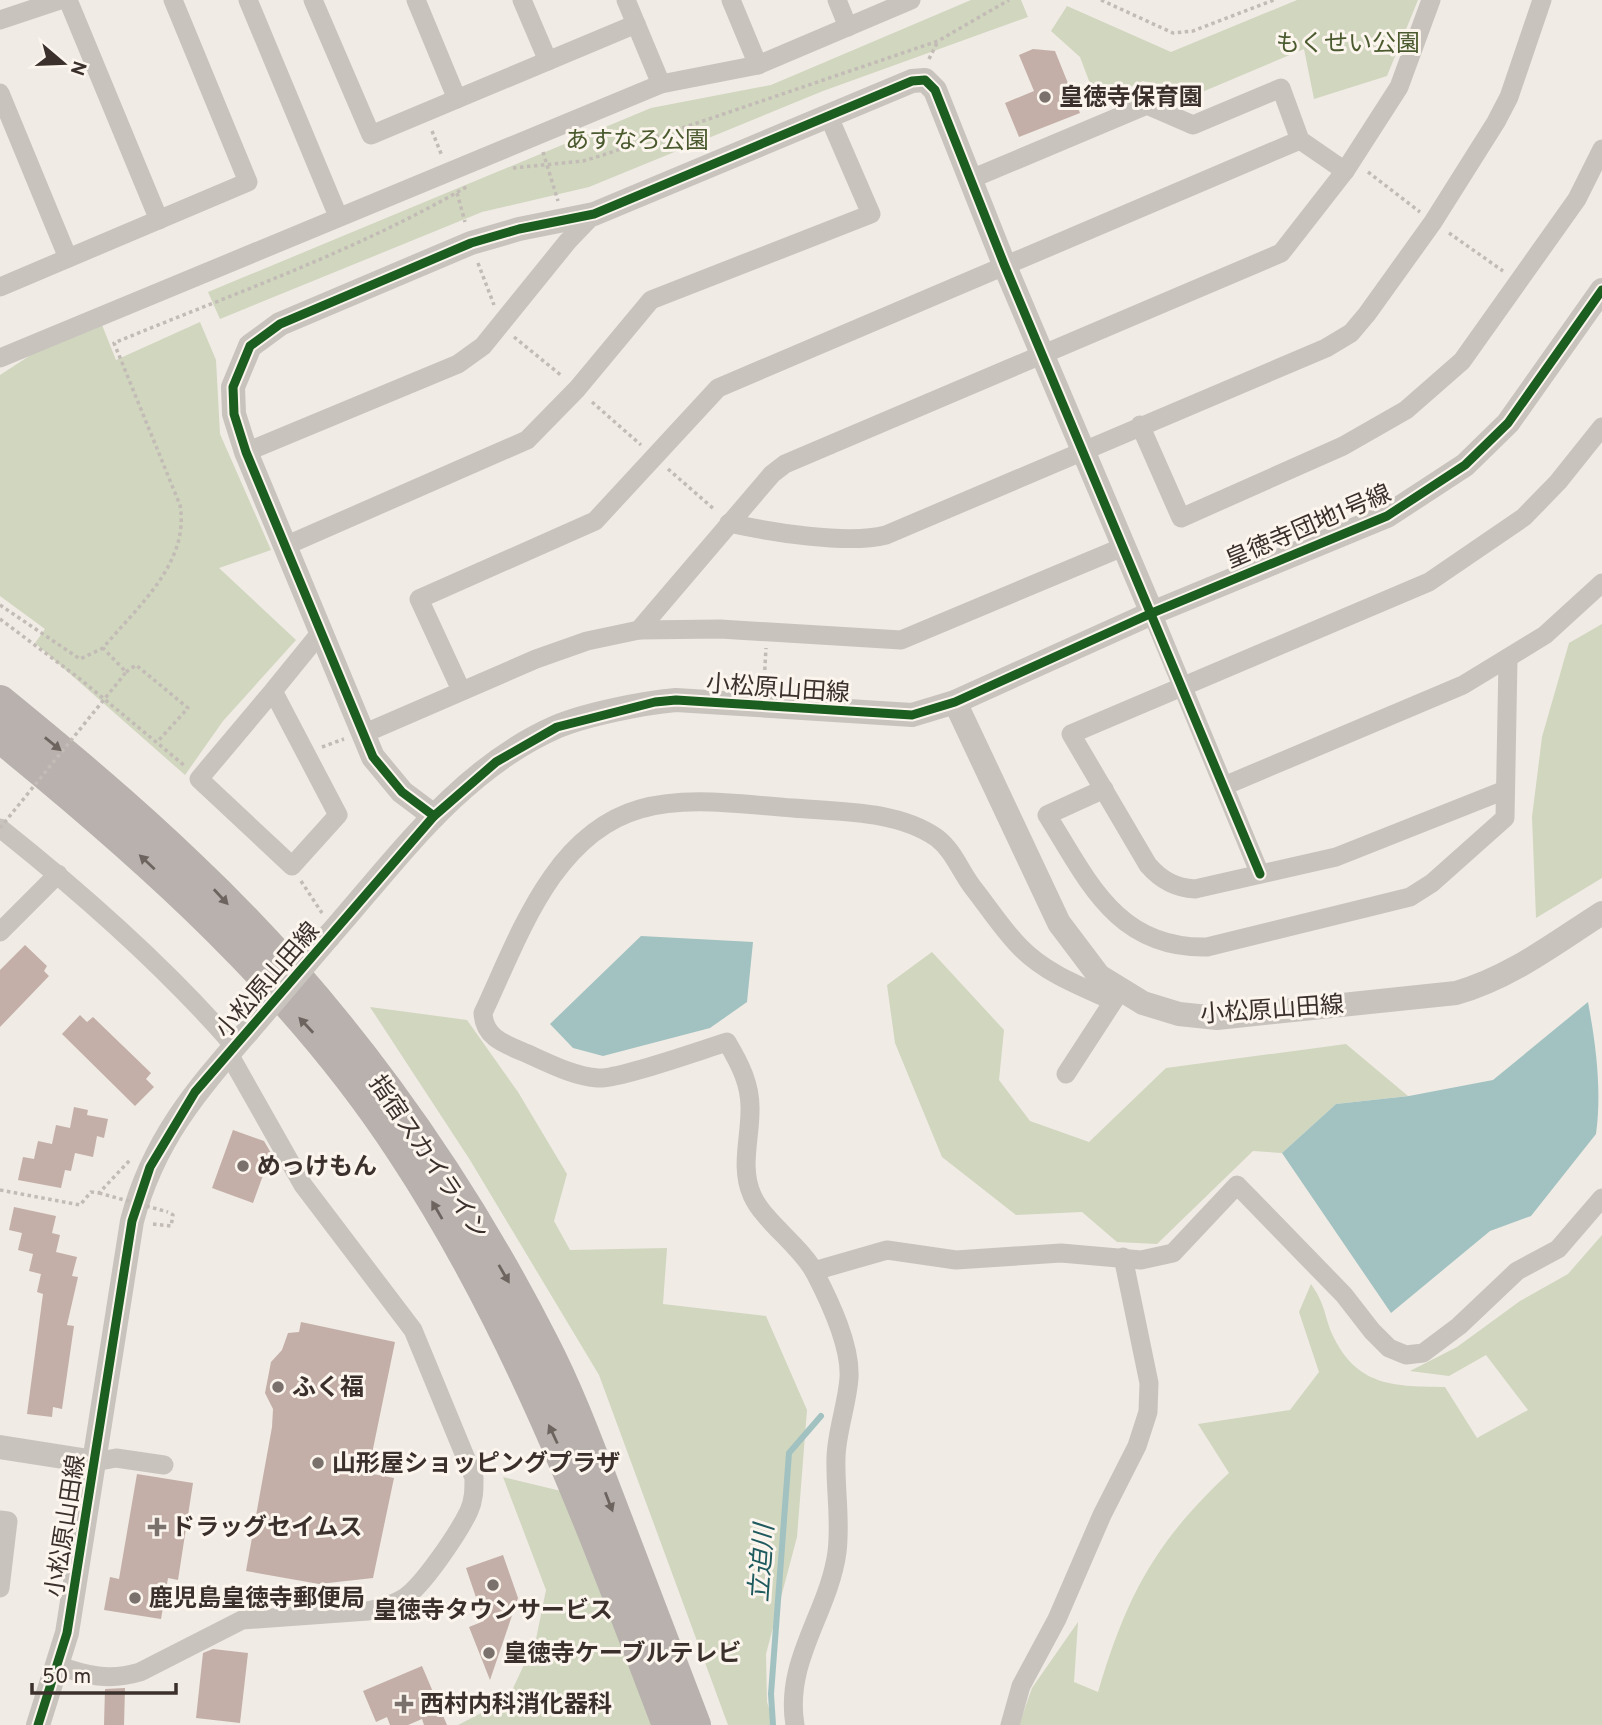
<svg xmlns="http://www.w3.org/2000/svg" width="1602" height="1725" font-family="Overpass,'Noto Sans JP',sans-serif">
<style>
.green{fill:#d1d6bf}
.water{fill:#a1c2c1}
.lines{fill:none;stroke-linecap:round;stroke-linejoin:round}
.stream{stroke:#a1c2c1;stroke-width:6}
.building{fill:#c3afa7}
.path{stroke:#c2bbb6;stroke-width:3.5;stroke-dasharray:3.5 3.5;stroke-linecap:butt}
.minor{stroke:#c9c3be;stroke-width:19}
.tertiary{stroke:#c9c3be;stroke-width:24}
.primary{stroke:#b8b1ad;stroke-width:32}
.path-bridge{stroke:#c2bbb6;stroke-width:3.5;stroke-dasharray:3.5 3.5;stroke-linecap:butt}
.tertiary-bridge{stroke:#c9c3be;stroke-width:24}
.cycleway-casing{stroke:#fbf5ee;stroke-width:13}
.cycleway{stroke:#1b5e20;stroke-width:9}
.oneway{fill:#6d645f}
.poi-dot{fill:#7a716c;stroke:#fbf5ee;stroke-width:2.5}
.labels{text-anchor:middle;stroke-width:6;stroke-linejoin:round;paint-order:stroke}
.park-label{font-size:24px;fill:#4a5a2e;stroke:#fbf5ee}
.poi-label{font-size:24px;font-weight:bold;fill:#3b302b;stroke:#fbf5ee;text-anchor:start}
.street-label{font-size:24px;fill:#3b302b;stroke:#fbf5ee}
.water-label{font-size:26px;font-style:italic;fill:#1f5a5e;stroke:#fbf5ee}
</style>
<rect width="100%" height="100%" fill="#f0ebe5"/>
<g class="green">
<path d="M971,0H1021L1028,17L823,91L589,187L482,212L220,319L208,292L651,108L771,85Z"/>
<path d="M1297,0H1418L1387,76L1314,99L1304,49L1195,95L1143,81L1097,102L1080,57L1051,31L1067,6L1171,52Z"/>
<path d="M200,322L216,360L220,434L271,550L219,568L296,640L223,721L185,775L35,643L45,629L0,596V375L37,351L102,325L116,360Z"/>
<path d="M1602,624V878L1536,918L1532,817L1542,737L1569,643Z"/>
<path d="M932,952L1004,1030L999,1080L1030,1121L1089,1142L1166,1068L1346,1044L1408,1096L1336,1104L1282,1153L1253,1151L1157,1244L1117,1242L1082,1212L1016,1215L942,1157L895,1043L887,985Z"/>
<path d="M370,1007L467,1020L518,1092L567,1174L554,1221L570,1250L667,1248L663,1304L766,1316L807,1410L797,1537L766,1654L767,1702L774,1725H728L599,1375L470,1160Z"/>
<path d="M1602,1235V1725H1019L1032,1688L1078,1622L1074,1682L1098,1692C1127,1595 1155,1542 1229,1473L1198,1424L1290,1410L1319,1372L1299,1312L1311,1284C1327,1307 1324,1318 1334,1338C1359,1388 1397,1386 1445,1387L1477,1438L1528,1410L1486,1355L1449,1376L1410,1371L1457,1347L1520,1301L1568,1274Z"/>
<path d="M503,1477L565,1492L657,1725H458L508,1699L536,1639L546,1590Z"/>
</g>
<g class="water">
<path d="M641,936L753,942L747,1002L710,1028L603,1056L573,1048L550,1024Z"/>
<path d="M1588,1002C1596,1045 1602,1091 1596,1134L1531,1216L1490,1231L1391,1313L1282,1153L1336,1104L1409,1096L1493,1080Z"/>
</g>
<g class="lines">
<path class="stream" d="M773,1725L771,1694L789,1453L821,1416"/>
</g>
<g class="building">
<path d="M1033,49L1055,51L1080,113L1019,137L1005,103L1034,91L1019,55Z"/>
<path d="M25,945L47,966L44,971L49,976L0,1027V970Z"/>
<path d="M80,1015L87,1022L93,1017L151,1073L146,1079L154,1087L135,1106L62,1034Z"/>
<path d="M74,1107L88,1110L87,1115L108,1119L104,1138L97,1136L93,1157L75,1153L71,1171L65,1170L61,1188L18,1180L23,1157L34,1159L38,1141L52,1144L56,1125L70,1128Z"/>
<path d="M233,1130L264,1141L271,1153L253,1203L212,1188Z"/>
<path d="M14,1207L56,1216L52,1233L60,1235L56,1252L77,1257L72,1276L78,1277L67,1325L74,1326L62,1409L53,1407L52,1417L27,1414L43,1294L37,1292L41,1274L29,1271L33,1254L18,1250L22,1233L9,1230Z"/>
<path d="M301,1322L395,1342L368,1473L394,1478L373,1578L319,1584L246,1571L272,1427L273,1409L265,1393L271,1362L282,1350L288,1333L299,1332Z"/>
<path d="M137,1474L193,1483L178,1580L168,1578L161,1619L104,1610L110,1577L119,1579Z"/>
<path d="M503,1555L518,1598L490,1680L469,1627L484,1621L466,1568Z"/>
<path d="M213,1649L248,1653L240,1723L196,1718L203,1653Z"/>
<path d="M422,1666L447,1725H424L422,1719L408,1725H390L387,1717L376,1722L363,1691Z"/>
<path d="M125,1688L124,1725H104L105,1689Z"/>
</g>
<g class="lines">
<g class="path">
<path d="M1101,0L1173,33L1193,31L1274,0"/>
<path d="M929,59L938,41"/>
<path d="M432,131L442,156"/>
<path d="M543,152L558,201"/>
<path d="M513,168L583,161L603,155L938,41L1009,0"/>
<path d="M1368,172L1420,212"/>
<path d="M457,193L465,222"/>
<path d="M1449,233L1503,271"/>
<path d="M478,263L494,305"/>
<path d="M514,337L562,376"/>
<path d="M592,402L641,445"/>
<path d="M668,469L715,510"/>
<path d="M0,605L80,659L103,648"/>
<path d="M0,619L80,679L185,766"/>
<path d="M126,672L136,665L188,708L158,741"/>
<path d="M119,681L126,672L103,648C137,607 190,563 180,505L114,343C232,294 357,251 468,186"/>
<path d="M764,684L766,648"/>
<path d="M322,747L344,739"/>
<path d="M301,881L322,913"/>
<path d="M0,1190L80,1205L91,1192L99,1193L130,1160"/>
<path d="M153,1224L171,1226L173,1215L168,1212"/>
</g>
<g class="minor">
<path d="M68,0L159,220"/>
<path d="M248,0L338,216"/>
<path d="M313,0L371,135L636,24"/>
<path d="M416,0L457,99"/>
<path d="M522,0L548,61"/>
<path d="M626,0L661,84"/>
<path d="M731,0L758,65"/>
<path d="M837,0L848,27"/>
<path d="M0,20L60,0"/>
<path d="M0,93L68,258"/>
<path d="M971,179L1147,105L1193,125L1281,88L1300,140"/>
<path d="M0,287L248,182L173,0"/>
<path d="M0,358L661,84L758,65L911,0"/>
<path d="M1140,425L1181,518L1343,446L1406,410L1462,361L1577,199L1602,149"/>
<path d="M246,452L458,364L483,346L568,241L594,214"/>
<path d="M729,523C770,532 847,545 886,535L1326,348L1351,333L1367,314L1433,222L1496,122L1509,97L1542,0"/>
<path d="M285,546L527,440L577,389L651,300L871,214L829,117"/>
<path d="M1152,613L1260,874"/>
<path d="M639,630L772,474L785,464L1281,253L1345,171L1399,87L1431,0"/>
<path d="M461,690L419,599L595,521L718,388L1300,140L1345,171"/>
<path d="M273,691L199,779L292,866L338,815L273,691L321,632"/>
<path d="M363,734L536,659L587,641L639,630L720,629L901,640L1123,547"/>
<path d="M1224,786L1463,685L1545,635L1602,583"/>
<path d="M1104,789L1047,815C1088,881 1117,949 1207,947L1410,897L1432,883L1505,818L1508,660"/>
<path d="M1505,790L1336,857L1195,889C1175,888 1161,880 1148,865L1071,734L1429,582L1524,517L1558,482L1602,427"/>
<path d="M0,828C83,894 165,966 235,1047"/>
<path d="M0,932L58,874"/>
<path d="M1066,1074L1120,991"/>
<path d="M814,1271L887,1250L956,1260L1061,1253L1141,1260L1173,1253L1237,1185L1344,1295L1372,1331L1389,1348L1406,1355L1423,1353L1459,1326L1517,1271L1558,1249L1602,1198"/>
<path d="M95,1462L116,1458L164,1465"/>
<path d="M0,1520L8,1521L0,1588"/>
<path d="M57,1665C86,1676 110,1681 140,1672L242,1620L368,1611C380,1608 393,1605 404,1598C423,1586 459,1532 469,1511C474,1500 474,1490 474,1478L413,1330L303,1185L229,1054"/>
<path d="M795,1725C784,1661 829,1612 837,1552C841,1520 835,1489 836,1457C837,1430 847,1405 849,1378C851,1346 830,1302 815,1273C802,1247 763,1221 752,1195C740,1168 750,1139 750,1111C751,1085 740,1064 727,1042C701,1050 620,1079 598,1078C571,1076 545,1061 521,1051C502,1043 484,1036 483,1013C518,939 552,834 640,809C688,795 744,805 793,808C839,812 897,810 937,838C954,851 961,873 974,889C989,908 1003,930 1020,947C1045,973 1080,986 1111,1000"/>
<path d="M1010,1725L1021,1686L1057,1619L1102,1515L1137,1446L1148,1412L1149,1383L1123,1257"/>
</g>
<g class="tertiary">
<path d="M955,702L1059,923L1099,976L1143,1003L1179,1014L1217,1018L1456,993C1510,978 1555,943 1602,913"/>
<path d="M434,816L402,792L373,757L246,452L234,414L233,387L250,346L280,324L471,243L519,229L594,214L912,81L925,80L935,90L1004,264L1152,613"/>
<path d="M329,936C396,860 460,769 556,727C587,714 643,703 676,700L912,715L955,702L1152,613L1387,516L1465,465L1508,423L1602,290"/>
<path d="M0,1447L95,1462"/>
<path d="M38,1725L67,1633L132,1221C153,1141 195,1092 248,1031"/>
</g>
<g class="primary">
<path d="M0,701C66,755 130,808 191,867C334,1002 454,1168 543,1343C569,1393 589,1448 609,1500C637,1575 666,1650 695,1725"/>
<path d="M0,737C148,857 297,990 402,1151C519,1328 593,1528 668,1725"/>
</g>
<g class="path-bridge">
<path d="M0,828L119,681"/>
<path d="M99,1193L168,1212"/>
</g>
<path class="tertiary-bridge" d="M248,1031L329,936"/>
<defs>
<g id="cycleway">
<path d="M434,816L402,792L373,757L246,452L234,414L233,387L250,346L280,324L471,243L519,229L594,214L912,81L925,80L935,90L1004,264L1260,874"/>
<path d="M38,1725L67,1633L132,1221L150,1167L195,1092L434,816L496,762L557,727L655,702L676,700L912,715L955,702L1152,613L1387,516L1465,465L1508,423L1602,290"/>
</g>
</defs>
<use href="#cycleway" class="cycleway-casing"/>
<use href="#cycleway" class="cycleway"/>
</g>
<defs><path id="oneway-solid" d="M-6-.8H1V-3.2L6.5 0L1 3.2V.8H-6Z" transform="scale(1.75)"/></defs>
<g class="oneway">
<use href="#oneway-solid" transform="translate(53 744) rotate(39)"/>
<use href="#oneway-solid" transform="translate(147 862) rotate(-137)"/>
<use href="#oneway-solid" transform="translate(221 897) rotate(47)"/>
<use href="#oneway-solid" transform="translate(306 1025) rotate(-133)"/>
<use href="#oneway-solid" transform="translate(437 1210) rotate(-120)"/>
<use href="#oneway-solid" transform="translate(504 1274) rotate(60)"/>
<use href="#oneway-solid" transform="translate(553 1434) rotate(-115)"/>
<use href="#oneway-solid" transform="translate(609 1502) rotate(69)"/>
</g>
<g class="poi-dot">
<circle cx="1045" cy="97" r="7"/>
<circle cx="243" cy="1166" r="7"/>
<circle cx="278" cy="1387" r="7"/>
<circle cx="318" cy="1463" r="7"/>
<path d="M153.5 1516.5h7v7h7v7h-7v7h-7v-7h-7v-7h7z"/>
<circle cx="493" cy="1585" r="7"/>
<circle cx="135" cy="1598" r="7"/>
<circle cx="489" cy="1653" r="7"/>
<path d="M400.5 1693.5h7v7h7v7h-7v7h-7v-7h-7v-7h7z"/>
</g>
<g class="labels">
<g class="park-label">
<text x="1348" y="51">もくせい公園</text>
<text x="637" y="148">あすなろ公園</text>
</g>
<g class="poi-label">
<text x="1059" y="105">皇徳寺保育園</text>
<text x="257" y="1174">めっけもん</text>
<text x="292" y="1395">ふく福</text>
<text x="332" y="1471">山形屋ショッピングプラザ</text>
<text x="171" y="1535">ドラッグセイムス</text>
<text x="149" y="1606">鹿児島皇徳寺郵便局</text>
<text x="493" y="1618" text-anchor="middle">皇徳寺タウンサービス</text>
<text x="503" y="1661">皇徳寺ケーブルテレビ</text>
<text x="420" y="1712">西村内科消化器科</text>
</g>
<g class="street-label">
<text transform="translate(1308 526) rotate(-23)" y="8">皇徳寺団地1号線</text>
<text transform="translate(778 688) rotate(4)" y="8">小松原山田線</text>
<text transform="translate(267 980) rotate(-49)" y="8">小松原山田線</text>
<text transform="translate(1272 1009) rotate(-4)" y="8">小松原山田線</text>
<text transform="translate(429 1157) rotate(56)" y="8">指宿スカイライン</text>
<text transform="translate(65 1526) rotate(-81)" y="8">小松原山田線</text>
</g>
<g class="water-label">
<text transform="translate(761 1563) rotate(-86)" y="9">立迫川</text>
</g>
</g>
<g transform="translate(63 63) rotate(109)" stroke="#fbf5ee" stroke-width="5" paint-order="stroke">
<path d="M0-5L12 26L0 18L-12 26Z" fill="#3b302b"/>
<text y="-10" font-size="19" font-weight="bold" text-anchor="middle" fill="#3b302b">N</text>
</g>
<path d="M32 1683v10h144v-10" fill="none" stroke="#3b302b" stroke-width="3.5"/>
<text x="42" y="1683" font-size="21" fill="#3b302b" stroke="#fbf5ee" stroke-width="5" paint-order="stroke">50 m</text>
</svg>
